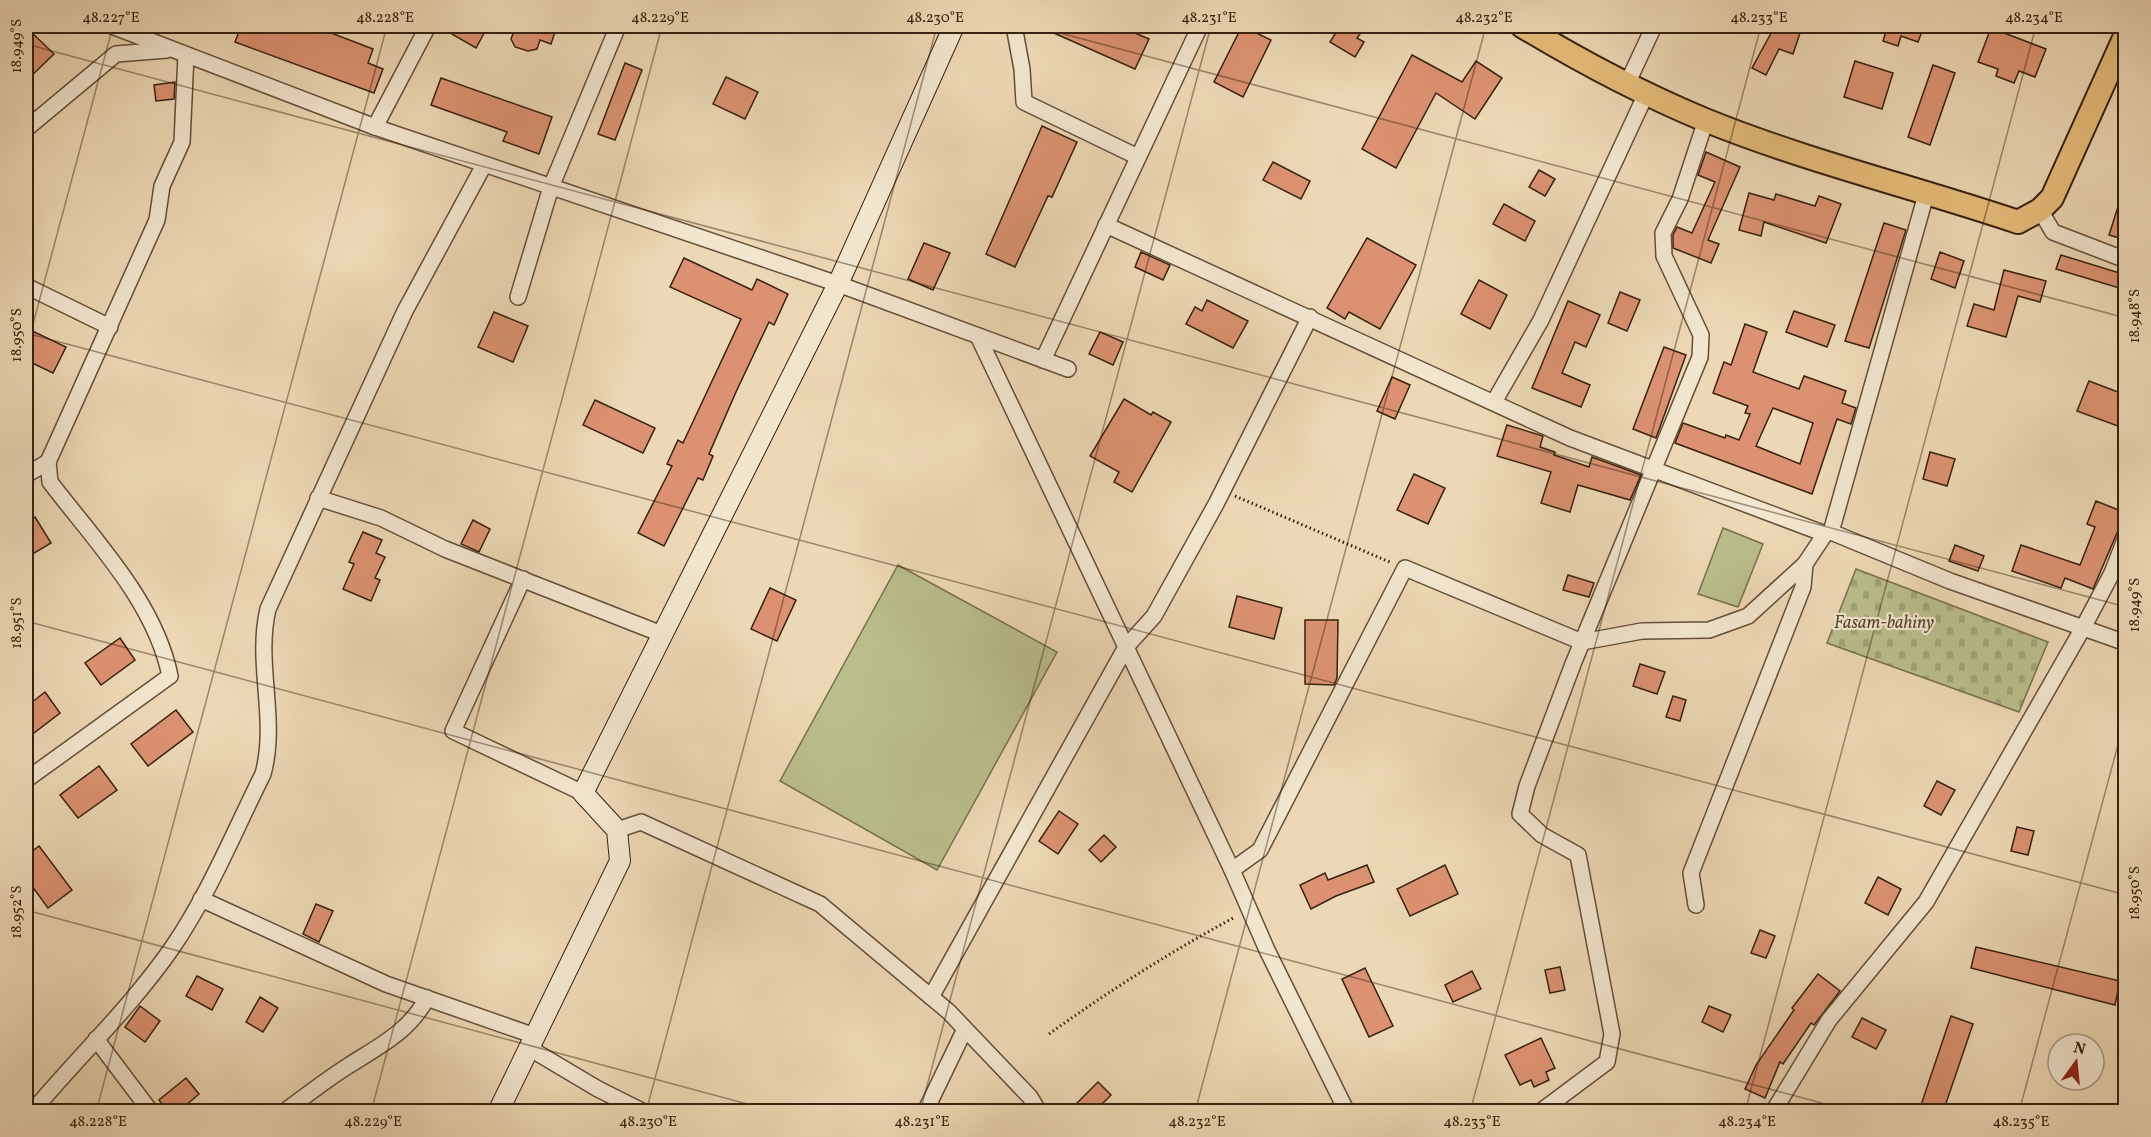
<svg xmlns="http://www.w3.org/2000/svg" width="2151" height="1137" font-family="Vollkorn,serif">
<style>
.cemetery{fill:url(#cemetery-stones);stroke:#78704e;stroke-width:1.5}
.park{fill:#babe8c;stroke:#78704e;stroke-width:1.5}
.building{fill:#dc9272;stroke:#372110;stroke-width:1.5;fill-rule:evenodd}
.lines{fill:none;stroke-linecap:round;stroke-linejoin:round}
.street-casing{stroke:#644f39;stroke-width:18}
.secondary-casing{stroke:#372110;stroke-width:22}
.primary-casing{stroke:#372110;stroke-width:26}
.path{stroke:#372110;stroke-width:3;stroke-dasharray:1.5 3;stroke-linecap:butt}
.street{stroke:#f3e6cf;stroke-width:15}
.secondary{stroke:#f3e6cf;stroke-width:20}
.primary{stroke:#e6bc7a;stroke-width:22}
.ticks{fill:none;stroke:#372110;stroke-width:1.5;stroke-opacity:0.45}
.labels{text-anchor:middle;stroke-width:4.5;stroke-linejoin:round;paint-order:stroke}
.park-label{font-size:18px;font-style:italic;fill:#58482f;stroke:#f3e6cf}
.neatline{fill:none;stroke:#372110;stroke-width:2}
.ticks-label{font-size:15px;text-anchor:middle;fill:#372110}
</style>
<defs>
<pattern id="cemetery-stones" width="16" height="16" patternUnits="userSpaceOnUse" patternTransform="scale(1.5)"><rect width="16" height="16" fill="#babe8c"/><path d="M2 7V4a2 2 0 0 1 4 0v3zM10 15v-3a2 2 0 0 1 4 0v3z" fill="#a0a378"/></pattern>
</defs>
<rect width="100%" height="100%" fill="#edd8b5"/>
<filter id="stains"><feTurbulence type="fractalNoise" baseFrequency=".00333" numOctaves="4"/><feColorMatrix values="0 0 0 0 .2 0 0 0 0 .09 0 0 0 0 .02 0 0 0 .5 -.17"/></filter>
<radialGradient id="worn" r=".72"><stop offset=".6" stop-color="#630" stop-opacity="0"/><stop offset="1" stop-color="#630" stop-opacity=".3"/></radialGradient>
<path class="cemetery" d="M1856,569L2048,642L2019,712L1827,643Z"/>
<g class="park">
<path d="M1723,528L1763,544L1738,607L1698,594Z"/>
<path d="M898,565L1057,652L937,870L780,781Z"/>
</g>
<g class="building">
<path d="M241,26H313L373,49L368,63L383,69L374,93L235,42Z"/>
<path d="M438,26H488L476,48Z"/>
<path d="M516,26H557L551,44L540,40L537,49L528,51L515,47L511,39Z"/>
<path d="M1038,26H1118L1149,39L1135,69Z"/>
<path d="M1242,26L1271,40L1243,97L1214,82Z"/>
<path d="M1340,26H1366L1357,38L1364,42L1355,57L1330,42Z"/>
<path d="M1775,26L1801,30L1793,54L1779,49L1766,75L1752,68Z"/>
<path d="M1876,26H1924L1918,42L1901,36L1898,46L1883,41L1886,31L1876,28Z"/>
<path d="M26,27L54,54L26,81Z"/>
<path d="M1991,28L2046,49L2035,77L2019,71L2014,83L1996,76L1998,69L1978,62Z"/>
<path d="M1412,55L1462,82L1476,61L1502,78L1475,119L1436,93L1396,168L1362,149Z"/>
<path d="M1855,61L1893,73L1882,109L1844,97Z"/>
<path d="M625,63L642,70L615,140L598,134Z"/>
<path d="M1933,65L1955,73L1930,145L1908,137Z"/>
<path d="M726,77L758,92L745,119L713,104Z"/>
<path d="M441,78L552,117L539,154L503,141L507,132L431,105Z"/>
<path d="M175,82L174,99L156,101L154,85Z"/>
<path d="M1042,126L1077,142L1052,197L1048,196L1015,267L986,254Z"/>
<path d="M1706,152L1740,167L1708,240L1719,244L1711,263L1673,248V235L1677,227L1692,233L1715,182L1698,175Z"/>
<path d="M1273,162L1310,181L1301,199L1263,180Z"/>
<path d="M1539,170L1555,179L1545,196L1529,187Z"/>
<path d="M2123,191H2126V240L2109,235Z"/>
<path d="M1749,193L1774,200L1776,194L1815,206L1819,196L1841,204L1826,243L1764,222L1761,236L1739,230Z"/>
<path d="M1504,204L1535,221L1525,241L1493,224Z"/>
<path d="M1884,223L1906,230L1869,348L1845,341Z"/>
<path d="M1367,238L1416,265L1380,329L1349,312L1345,319L1327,308Z"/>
<path d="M924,243L950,253L933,290L908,279Z"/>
<path d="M1141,252L1170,265L1163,280L1135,267Z"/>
<path d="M1940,252L1964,261L1955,288L1931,279Z"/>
<path d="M2061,255L2126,275V290L2056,269Z"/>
<path d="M684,258L752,290L757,279L788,294L774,325L769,322L736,392L709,454L713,456L703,480L698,478L664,546L638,533L672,466L667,464L678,440L683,443L741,319L670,287Z"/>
<path d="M2004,270L2046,281L2040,302L2018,296L2006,337L1967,326L1974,304L1994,310Z"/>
<path d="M1479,280L1507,295L1490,329L1461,314Z"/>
<path d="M1620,292L1640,300L1627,331L1608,323Z"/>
<path d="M1207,300L1248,321L1233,348L1186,324L1195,307L1202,311Z"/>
<path d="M1568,301L1600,315L1586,347L1575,342L1562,373L1590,385L1581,407L1532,388Z"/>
<path d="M1794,311L1835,325L1827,347L1786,332Z"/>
<path d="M494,312L528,326L513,362L478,347Z"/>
<path d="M1745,324L1767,332L1753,372L1799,389L1804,376L1846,391L1842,403L1856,408L1851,424L1837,419L1812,494L1675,443L1683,423L1725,438L1726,435L1739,440L1750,414L1745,413L1748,406L1713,393L1724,362L1731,365ZM1773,408L1813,423L1800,464L1756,446Z"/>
<path d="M26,328L66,347L53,373L26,360Z"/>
<path d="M1100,332L1123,342L1113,365L1089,354Z"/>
<path d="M1664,347L1686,355L1656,438L1633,429Z"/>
<path d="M1392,377L1410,385L1395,419L1377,411Z"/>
<path d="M2089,381L2126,395V429L2077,411Z"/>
<path d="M1124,399L1151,415L1153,412L1171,422L1132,492L1114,482L1119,472L1090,456Z"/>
<path d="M595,400L655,428L643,453L583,425Z"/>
<path d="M1507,425L1543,436L1540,447L1555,452L1554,455L1589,467L1592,457L1641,475L1630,500L1578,485L1570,512L1541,503L1551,472L1497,456Z"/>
<path d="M1930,452L1955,459L1947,486L1923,479Z"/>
<path d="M1414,474L1445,488L1428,524L1397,510Z"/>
<path d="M2096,501L2126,513V522L2117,533L2093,589L2065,578L2061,588L2012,571L2021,545L2080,565L2095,527L2087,524Z"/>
<path d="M35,517L51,543L26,558V523Z"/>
<path d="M473,520L490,529L479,552L461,544Z"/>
<path d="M363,532L382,540L376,553L385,557L375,578L380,580L371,601L343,589L354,564L349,562Z"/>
<path d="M1955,545L1984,556L1978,571L1949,561Z"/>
<path d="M1568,575L1594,583L1589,597L1563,590Z"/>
<path d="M770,588L796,600L777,641L751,629Z"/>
<path d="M1237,596L1282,608L1274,639L1229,627Z"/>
<path d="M1305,620H1338L1337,678L1334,685L1305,684Z"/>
<path d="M120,638L135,660L101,685L85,663Z"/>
<path d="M1640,664L1665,672L1657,694L1633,686Z"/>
<path d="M45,692L60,713L26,739V707Z"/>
<path d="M1673,696L1686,700L1680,721L1666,717Z"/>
<path d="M176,710L193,732L148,766L131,744Z"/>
<path d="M99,766L117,790L78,818L60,795Z"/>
<path d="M1937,781L1955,790L1941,815L1924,806Z"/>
<path d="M1059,811L1078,824L1058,854L1039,841Z"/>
<path d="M2017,827L2034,831L2028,855L2011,851Z"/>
<path d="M1104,835L1116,847L1101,862L1089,850Z"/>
<path d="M39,846L72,890L48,908L26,878V856Z"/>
<path d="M1367,865L1374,882L1336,896L1311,909L1300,885L1325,873L1328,880Z"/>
<path d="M1445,865L1458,894L1410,916L1397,889Z"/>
<path d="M1878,877L1901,889L1888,915L1865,903Z"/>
<path d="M316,904L333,911L319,942L303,934Z"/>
<path d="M1760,930L1775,936L1766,958L1751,953Z"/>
<path d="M1976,947L2120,981L2115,1005L1971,968Z"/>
<path d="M1560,967L1565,990L1550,993L1545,970Z"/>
<path d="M1365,968L1393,1026L1369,1037L1342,979Z"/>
<path d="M1472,971L1481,989L1453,1002L1445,985Z"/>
<path d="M1818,974L1840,991L1814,1025L1811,1023L1783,1064L1780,1062L1765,1098L1745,1089L1756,1065L1794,1010L1792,1008Z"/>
<path d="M197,976L223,989L212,1010L186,996Z"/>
<path d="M260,997L278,1008L263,1032L246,1022Z"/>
<path d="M140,1006L160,1021L145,1042L125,1027Z"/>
<path d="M1709,1006L1731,1015L1723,1032L1702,1022Z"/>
<path d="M1951,1016L1973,1024L1943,1112H1939L1921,1105Z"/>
<path d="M1862,1018L1886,1030L1876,1049L1852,1037Z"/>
<path d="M1541,1038L1555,1068L1546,1072L1549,1080L1534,1087L1531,1080L1520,1085L1505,1055Z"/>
<path d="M186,1078L199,1094L178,1112H168L159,1100Z"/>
<path d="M1098,1082L1111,1095L1094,1112H1068Z"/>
</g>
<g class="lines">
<defs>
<g id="street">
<path d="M112,26L375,127L838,284L1068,369"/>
<path d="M1014,26L1022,69L1024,102L1138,157"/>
<path d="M1627,84L1654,26"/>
<path d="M375,127L428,26"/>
<path d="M26,129L116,54L167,50"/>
<path d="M2040,210L2053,232L2126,260"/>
<path d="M1106,225L1570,438L1825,534L1831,532L1950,581L2126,643"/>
<path d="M26,286L110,327"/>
<path d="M518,297L551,187L618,26"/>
<path d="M978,336L1232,870L1267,950L1347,1112"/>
<path d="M1043,360L1200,26"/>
<path d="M1494,402L1541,320L1646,94"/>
<path d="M26,475L48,462"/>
<path d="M318,498L381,518L445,549L664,635"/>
<path d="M1831,532L1927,191"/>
<path d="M523,579L453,731L583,793"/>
<path d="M26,780L170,676C155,602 95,541 50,482L48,462L157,220L162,186L182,142L186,55"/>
<path d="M617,830L641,822L820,904L949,1012L1030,1097L1039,1112"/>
<path d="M1232,870L1260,850L1405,568L1582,642L1642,631L1709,630L1748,616L1805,564L1825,534"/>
<path d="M201,899L386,984L535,1036"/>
<path d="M1696,905L1691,873L1803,587L1805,564"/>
<path d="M931,997L1126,647L1154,616L1216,504L1310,317"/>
<path d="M96,1039L151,1112"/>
<path d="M529,1048L598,1089L644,1112"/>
<path d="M32,1112C78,1057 131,1007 172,948C209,894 234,832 263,774C278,719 255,664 268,609L405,311L484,165"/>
<path d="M284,1112C305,1096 326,1080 348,1066C379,1046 409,1032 427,998"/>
<path d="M925,1112L965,1029"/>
<path d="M1540,1112L1607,1062L1612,1034L1578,855L1542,835L1520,814L1527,786L1573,664L1700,357L1701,335L1664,256L1663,233L1680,199L1706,120"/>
<path d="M1773,1112L1829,1020L1926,902L2083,628L2112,573L2126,537"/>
</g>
<path id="secondary" d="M498,1112L620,861L617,830L583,793L838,284L954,26"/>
<path id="primary" d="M1522,26C1580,61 1642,94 1705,120C1806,161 1914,187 2018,222L2040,210L2052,198L2126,34"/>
</defs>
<use href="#street" class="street-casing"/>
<use href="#secondary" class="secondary-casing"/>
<use href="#primary" class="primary-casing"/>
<g class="path">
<path d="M1235,496L1392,563"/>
<path d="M1049,1034C1109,991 1170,952 1235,917"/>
</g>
<use href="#street" class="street"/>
<use href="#secondary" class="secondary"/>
<use href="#primary" class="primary"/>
</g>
<path class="ticks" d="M1034,26L2126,318M2112,26L2126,29M26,44L2126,607M26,333L2126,895M26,350L113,26M26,621L1855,1112M26,910L777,1112M96,1112L387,26M371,1112L662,26M646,1112L937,26M920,1112L1211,26M1195,1112L1486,26M1470,1112L1761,26M1745,1112L2036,26M2019,1112L2126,715"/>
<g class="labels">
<g class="park-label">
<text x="1884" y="628">Fasam-bahiny</text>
</g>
</g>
<rect width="2151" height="1137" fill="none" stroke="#edd8b5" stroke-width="66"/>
<g transform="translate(2076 1062) rotate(15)"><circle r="28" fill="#f3e6cf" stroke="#a89783" stroke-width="1.5"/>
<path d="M0-4.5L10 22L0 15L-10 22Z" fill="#8f2418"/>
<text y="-9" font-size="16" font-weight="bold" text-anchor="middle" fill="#372110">N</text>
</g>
<rect x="33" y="33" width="2085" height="1071" class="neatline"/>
<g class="ticks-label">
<text x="111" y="22">48.227°E</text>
<text x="385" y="22">48.228°E</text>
<text x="660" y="22">48.229°E</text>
<text x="935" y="22">48.230°E</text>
<text x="1209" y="22">48.231°E</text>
<text x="1484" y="22">48.232°E</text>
<text x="1759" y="22">48.233°E</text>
<text x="2034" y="22">48.234°E</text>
<text transform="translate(16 46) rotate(-90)" y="5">18.949°S</text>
<text transform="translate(2134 316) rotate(-90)" y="5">18.948°S</text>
<text transform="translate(16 335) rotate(-90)" y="5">18.950°S</text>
<text transform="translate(2134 605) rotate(-90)" y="5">18.949°S</text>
<text transform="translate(16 623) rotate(-90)" y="5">18.951°S</text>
<text transform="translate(2134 893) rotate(-90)" y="5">18.950°S</text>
<text transform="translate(16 912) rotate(-90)" y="5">18.952°S</text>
<text x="98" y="1126">48.228°E</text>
<text x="373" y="1126">48.229°E</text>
<text x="648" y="1126">48.230°E</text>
<text x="922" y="1126">48.231°E</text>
<text x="1197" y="1126">48.232°E</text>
<text x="1472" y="1126">48.233°E</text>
<text x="1747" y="1126">48.234°E</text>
<text x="2021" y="1126">48.235°E</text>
</g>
<rect width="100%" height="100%" filter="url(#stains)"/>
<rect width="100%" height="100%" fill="url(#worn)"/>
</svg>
